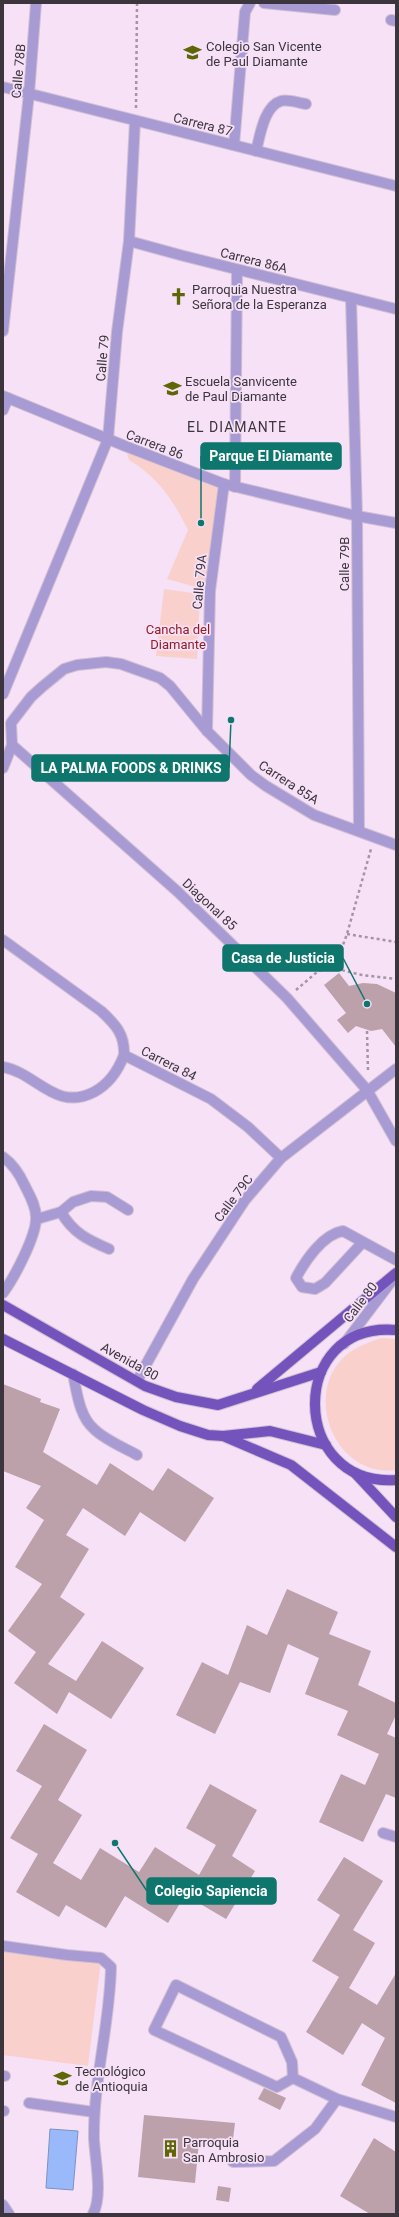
<svg xmlns="http://www.w3.org/2000/svg" width="399" height="2217" font-family="Roboto,sans-serif">
<style>
.green{fill:#f9d0cc}
.water{fill:#9ab9fb;stroke:#7e91c2}
.building{fill:#bca0aa}
.lines{fill:none;stroke-linecap:round;stroke-linejoin:round}
.minor-casing{stroke:#d1bfd2;stroke-width:12}
.major-casing{stroke:#d1bfd2;stroke-width:12}
.path{stroke:#a495a5;stroke-width:2.5;stroke-dasharray:3 3;stroke-linecap:butt}
.minor{stroke:#a89bd4;stroke-width:10}
.major{stroke:#7454bc;stroke-width:10}
.labels{text-anchor:middle;stroke-width:3.5;stroke-linejoin:round;paint-order:stroke}
.poi-label{font-size:13px;fill:#3d353e;stroke:#f6e1f7;text-anchor:start}
.street-label{font-size:13px;fill:#3d353e;stroke:#f6e1f7}
.park-label{font-size:13px;fill:#941d22;stroke:#f6e1f7}
.neighbourhood-label{font-size:14px;letter-spacing:1px;fill:#3d353e;stroke:#f6e1f7}
.leader{fill:none;stroke:#0f766e;stroke-width:1.5}
.callout-dot{fill:#0f766e;stroke:#f6e1f7;stroke-width:1.5}
.callout{fill:#0f766e;stroke:#0f766e;stroke-width:1.5}
.callout-label{font-size:14px;text-anchor:middle;font-weight:bold;fill:#fff}
</style>
<rect width="100%" height="100%" fill="#f6e1f7"/>
<g class="green">
<path d="M125,446L224,484L210,591L167,579L188,530C173,500 158,477 129,460Z"/>
<path d="M164,589L200,594L197,659L156,656Z"/>
<path d="M381,1338L396,1339V1470C337,1478 303,1398 343,1358C354,1347 367,1343 381,1338Z"/>
<path d="M3,1947L101,1960L88,2066L3,2055Z"/>
</g>
<path class="water" d="M50,2129L78,2131L73,2190L46,2188Z"/>
<g class="building">
<path d="M339,973L349,986L363,983L377,984L396,993V1047L382,1029L371,1031L356,1026L348,1033L337,1020L346,1013L324,985Z"/>
<path d="M3,1384L41,1399L40,1402L60,1409L43,1452L97,1485L110,1463L153,1491L168,1468L214,1498L185,1542L140,1512L125,1536L83,1508L66,1535L89,1549L60,1597L85,1614L48,1664L76,1681L102,1641L144,1668L111,1719L69,1692L57,1714L14,1683L36,1652L8,1631L42,1584L15,1567L44,1520L26,1508L41,1486L3,1471Z"/>
<path d="M287,1589L338,1612L329,1634L371,1651L358,1685L396,1703V1715L387,1734L396,1738V1798L386,1794L363,1842L319,1822L341,1774L365,1785L379,1754L337,1735L348,1711L305,1694L319,1658L288,1644L270,1693L240,1682L215,1734L176,1715L202,1662L228,1675L247,1625L267,1635Z"/>
<path d="M44,1724L87,1750L58,1800L82,1815L53,1863L81,1880L100,1848L139,1872L155,1847L199,1875L216,1845L186,1828L210,1784L257,1810L232,1856L255,1871L226,1919L185,1895L168,1923L125,1896L106,1928L66,1905L59,1917L16,1892L38,1854L10,1838L42,1786L16,1771Z"/>
<path d="M344,1857L383,1881L353,1930L375,1943L349,1988L377,2005L396,1973V2103L361,2085L385,2038L362,2023L343,2055L306,2032L339,1977L312,1961L340,1915L317,1900Z"/>
<path d="M264,2088L286,2098L280,2110L258,2099Z"/>
<path d="M144,2115L235,2123L232,2147L199,2142L195,2183L138,2177Z"/>
<path d="M374,2138L396,2152V2214H370L340,2196Z"/>
<path d="M218,2186L231,2188L229,2202L216,2200Z"/>
</g>
<g class="lines">
<defs>
<g id="minor">
<path d="M264,3L335,10"/>
<path d="M391,20L396,21"/>
<path d="M3,87L396,186"/>
<path d="M234,145L245,12L250,3"/>
<path d="M256,151C260,136 264,106 281,101C288,99 299,103 306,104"/>
<path d="M129,241L184,256L396,309"/>
<path d="M351,298L357,516L359,830"/>
<path d="M3,331L29,94L36,3"/>
<path d="M3,396L125,446L224,484L357,516L396,523"/>
<path d="M3,410L8,398"/>
<path d="M235,487L237,270"/>
<path d="M3,694L108,439L117,332L129,241L135,121"/>
<path d="M207,731L210,591L224,484"/>
<path d="M12,745L178,892L287,998L367,1090L396,1141"/>
<path d="M3,768L12,745L11,723L31,697L42,687L64,669L77,665L106,662L121,664L160,678L170,686L207,731L251,775L266,786L314,815L396,845"/>
<path d="M3,940L101,1011C115,1024 125,1034 124,1055L211,1099L248,1127L281,1158"/>
<path d="M3,1067C37,1073 55,1112 94,1092C109,1084 118,1071 124,1055"/>
<path d="M3,1157C13,1164 20,1175 25,1186C30,1196 36,1206 36,1217C37,1235 14,1278 3,1293"/>
<path d="M61,1212C73,1233 88,1240 109,1249"/>
<path d="M37,1219L61,1212L73,1202L91,1196L107,1197L128,1210"/>
<path d="M363,1242L325,1283L315,1289L302,1287L296,1278C305,1261 323,1234 343,1231L396,1260"/>
<path d="M344,1344L394,1278"/>
<path d="M73,1374C77,1392 79,1416 94,1429C105,1440 123,1447 137,1455"/>
<path d="M137,1381L193,1279L245,1200L281,1158L396,1069"/>
<path d="M383,1833L396,1837"/>
<path d="M3,1946L67,1955L101,1958L111,1967C110,2024 93,2081 94,2139C95,2159 103,2196 93,2214"/>
<path d="M3,2076H5"/>
<path d="M293,2078L277,2087L154,2030L176,1985L281,2037L292,2062L293,2078L337,2099L396,2117"/>
<path d="M29,2103L94,2112"/>
<path d="M3,2111H4"/>
<path d="M233,2162L274,2161L315,2129L337,2099"/>
<path d="M3,2205L9,2214"/>
</g>
<g id="major">
<path d="M3,1305L145,1386L176,1397L218,1405L321,1372"/>
<path d="M396,1330C287,1321 289,1487 396,1480"/>
<path d="M3,1339L143,1410L180,1426L208,1435L223,1436L270,1431L326,1445"/>
<path d="M257,1389L396,1273"/>
<path d="M223,1436L291,1465L396,1547"/>
<path d="M355,1473L396,1517"/>
</g>
</defs>
<use href="#minor" class="minor-casing"/>
<use href="#major" class="major-casing"/>
<g class="path">
<path d="M136,108L137,3"/>
<path d="M347,934L396,942"/>
<path d="M335,967L347,934L371,849"/>
<path d="M296,990L317,972L329,967L362,975L396,979"/>
<path d="M367,1031L368,1071"/>
</g>
<use href="#minor" class="minor"/>
<use href="#major" class="major"/>
</g>
<defs>
<symbol id="school-bare" viewBox="-9 -9 18 18"><path d="M0-5L7-2L0 1L-7-2ZM-4 1L0 2.5L4 1V4Q0 6-4 4Z" fill="#5f6606" stroke="#f6e1f7" stroke-width="2.5" paint-order="stroke"/></symbol>
<symbol id="church-bare" viewBox="-9 -9 18 18"><path d="M-1.2-6h2.4v3.5h3.3v2.4h-3.3V6h-2.4V-.1h-3.3v-2.4h3.3Z" fill="#5f6606" stroke="#f6e1f7" stroke-width="2.5" paint-order="stroke"/></symbol>
<symbol id="university-bare" viewBox="-9 -9 18 18"><path d="M0-5L7-2L0 1L-7-2ZM-4 1L0 2.5L4 1V4Q0 6-4 4Z" fill="#5f6606" stroke="#f6e1f7" stroke-width="2.5" paint-order="stroke"/></symbol>
<symbol id="building-bare" viewBox="-9 -9 18 18"><path d="M-4-6H4V6H1V3H-1V6H-4ZM-2.5-4.3h1.7v1.8h-1.7ZM.8-4.3h1.7v1.8H.8ZM-2.5-1h1.7V.8h-1.7ZM.8-1h1.7V.8H.8Z" fill="#5f6606" stroke="#f6e1f7" stroke-width="2.5" paint-order="stroke"/></symbol>
</defs>
<g fill-rule="evenodd">
<use href="#school-bare" x="180" y="40" width="25" height="25"/>
<use href="#church-bare" x="166" y="284" width="25" height="25"/>
<use href="#school-bare" x="160" y="376" width="25" height="25"/>
<use href="#university-bare" x="50" y="2066" width="25" height="25"/>
<use href="#building-bare" x="158" y="2136" width="25" height="25"/>
</g>
<g class="labels">
<g class="poi-label">
<text x="206" y="51">Colegio San Vicente<tspan x="206" dy="15">de Paul Diamante</tspan></text>
<text x="192" y="294">Parroquia Nuestra<tspan x="192" dy="15">Señora de la Esperanza</tspan></text>
<text x="185" y="386">Escuela Sanvicente<tspan x="185" dy="15">de Paul Diamante</tspan></text>
<text x="75" y="2076">Tecnológico<tspan x="75" dy="15">de Antioquia</tspan></text>
<text x="183" y="2147">Parroquia<tspan x="183" dy="15">San Ambrosio</tspan></text>
</g>
<g class="street-label">
<text transform="translate(18 71) rotate(-85)" y="5">Calle 78B</text>
<text transform="translate(203 124) rotate(14)" y="5">Carrera 87</text>
<text transform="translate(254 260) rotate(14)" y="5">Carrera 86A</text>
<text transform="translate(102 358) rotate(-85)" y="5">Calle 79</text>
<text transform="translate(155 444) rotate(21)" y="5">Carrera 86</text>
<text transform="translate(344 564) rotate(-90)" y="5">Calle 79B</text>
<text transform="translate(199 582) rotate(-85)" y="5">Calle 79A</text>
<text transform="translate(289 782) rotate(33)" y="5">Carrera 85A</text>
<text transform="translate(210 904) rotate(43)" y="5">Diagonal 85</text>
<text transform="translate(169 1063) rotate(27)" y="5">Carrera 84</text>
<text transform="translate(233 1198) rotate(-53)" y="5">Calle 79C</text>
<text transform="translate(360 1302) rotate(-53)" y="5">Calle 80</text>
<text transform="translate(130 1361) rotate(29)" y="5">Avenida 80</text>
</g>
<g class="park-label">
<text x="178" y="634">Cancha del<tspan x="178" dy="15">Diamante</tspan></text>
</g>
<g class="neighbourhood-label">
<text x="237" y="432">EL DIAMANTE</text>
</g>
</g>
<path class="leader" d="M201 523L201 456M231 720L229 768M367 1004L343 958M115 1843L147 1891"/>
<g class="callout-dot">
<circle cx="201" cy="523" r="4"/>
<circle cx="231" cy="720" r="4"/>
<circle cx="367" cy="1004" r="4"/>
<circle cx="115" cy="1843" r="4"/>
</g>
<g class="callout">
<rect x="201" y="443" width="140" height="26" rx="4"/>
<rect x="32" y="755" width="197" height="26" rx="4"/>
<rect x="223" y="945" width="120" height="26" rx="4"/>
<rect x="147" y="1878" width="129" height="26" rx="4"/>
</g>
<g class="callout-label">
<text x="271" y="461">Parque El Diamante</text>
<text x="131" y="773">LA PALMA FOODS &amp; DRINKS</text>
<text x="283" y="963">Casa de Justicia</text>
<text x="211" y="1896">Colegio Sapiencia</text>
</g>
<rect width="399" height="2217" fill="none" stroke="#3d353e" stroke-width="8"/>
</svg>
